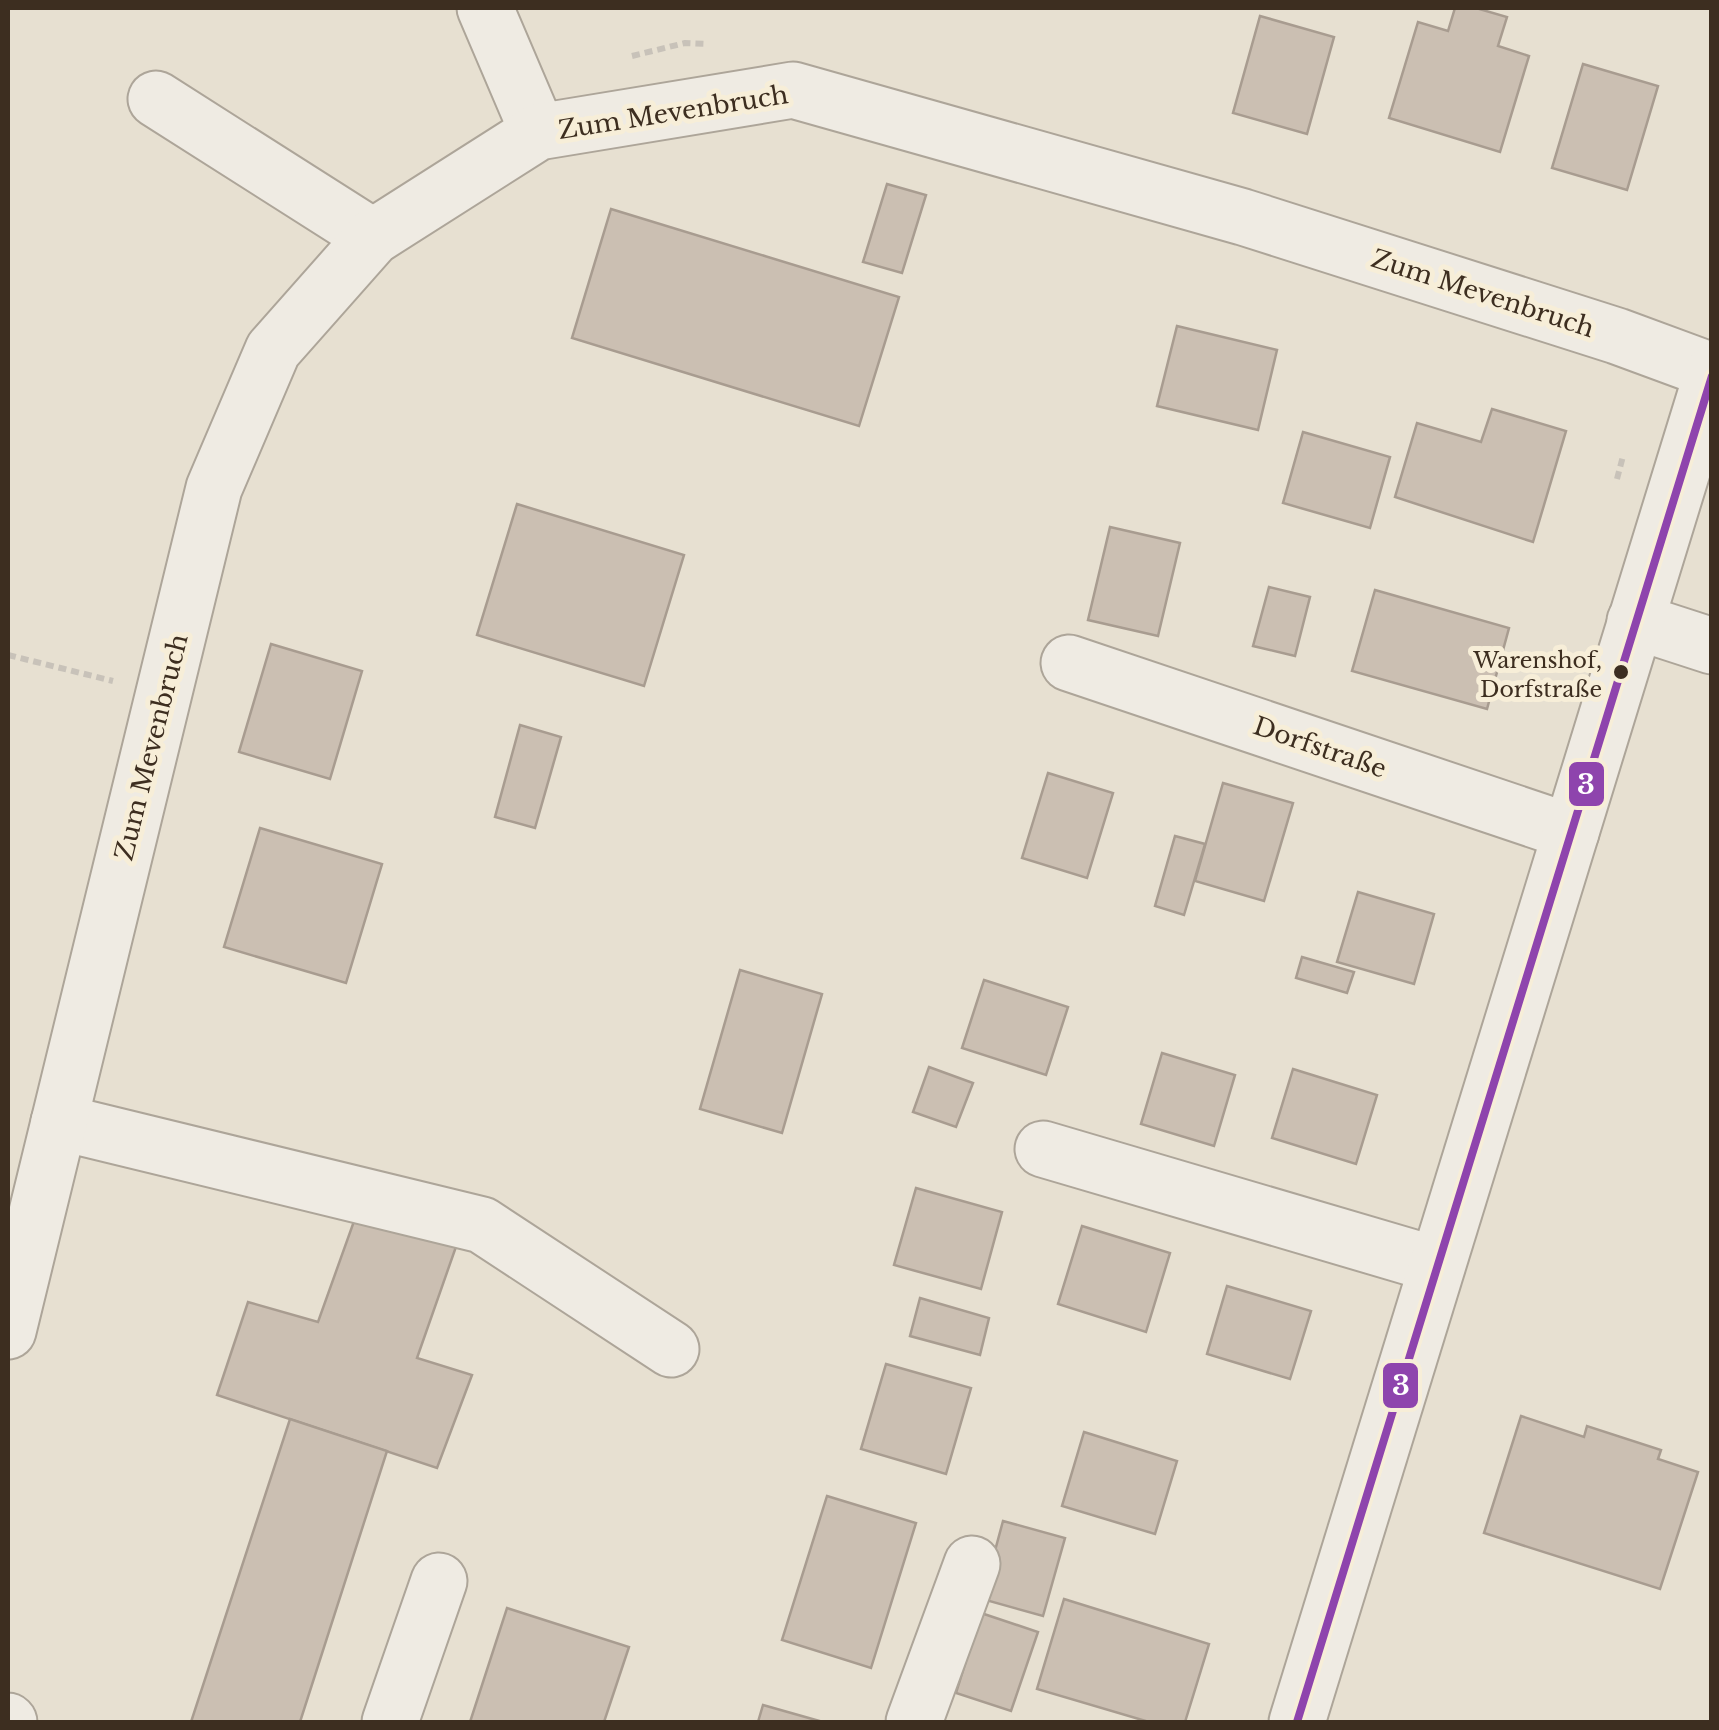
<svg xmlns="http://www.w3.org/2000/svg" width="1719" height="1730" font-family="'Libre Baskerville',serif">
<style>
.building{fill:#cbbfb2;stroke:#a89c90;stroke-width:2.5}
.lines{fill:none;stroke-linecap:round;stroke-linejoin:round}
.minor-casing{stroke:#ada599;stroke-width:59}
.path{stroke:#c8c2b9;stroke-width:6;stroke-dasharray:8 5;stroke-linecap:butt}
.minor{stroke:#efebe3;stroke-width:55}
.bus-1-casing{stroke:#f7eed8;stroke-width:15}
.bus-1{stroke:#8e44ad;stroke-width:8}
.bus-dot{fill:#3d2e20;stroke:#f7eed8;stroke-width:4}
.labels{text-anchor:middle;stroke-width:10;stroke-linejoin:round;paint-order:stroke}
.bus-label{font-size:22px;fill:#3d2e20;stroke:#f7eed8;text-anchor:end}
.street-label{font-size:25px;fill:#3d2e20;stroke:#f7eed8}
.line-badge{stroke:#f7eed8;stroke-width:4}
.badge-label{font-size:28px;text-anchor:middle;font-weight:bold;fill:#fff}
</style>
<rect width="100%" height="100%" fill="#e7e0d1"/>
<g class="building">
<path d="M1455,8H1476L1507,17L1498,46L1529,56L1500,152L1389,118L1418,22L1448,31Z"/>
<path d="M1260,16L1334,37L1307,134L1233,113Z"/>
<path d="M1583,64L1658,86L1627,190L1552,168Z"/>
<path d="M887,184L926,195L902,273L863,262Z"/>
<path d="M611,209L899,297L859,426L572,338Z"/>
<path d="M1177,326L1277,350L1258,430L1157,406Z"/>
<path d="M1492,409L1566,431L1533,542L1395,497L1417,423L1481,442Z"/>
<path d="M1303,432L1390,457L1370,528L1283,503Z"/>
<path d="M517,504L684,555L644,686L477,635Z"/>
<path d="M1110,527L1180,543L1158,636L1088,620Z"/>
<path d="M1269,587L1310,597L1295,656L1253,646Z"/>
<path d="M1375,590L1509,628L1487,709L1352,671Z"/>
<path d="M271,644L362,671L330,779L239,752Z"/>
<path d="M520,725L561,737L535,828L495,817Z"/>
<path d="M1048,773L1113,793L1087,878L1022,858Z"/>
<path d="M1223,783L1293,803L1264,901L1195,881Z"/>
<path d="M260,828L382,864L346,983L224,947Z"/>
<path d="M1175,836L1205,844L1184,915L1155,906Z"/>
<path d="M1358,892L1434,914L1414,984L1337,962Z"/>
<path d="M1302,957L1354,972L1347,993L1296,978Z"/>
<path d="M740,970L822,994L782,1133L700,1109Z"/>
<path d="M984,980L1068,1007L1046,1075L962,1048Z"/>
<path d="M1162,1053L1235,1075L1214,1146L1141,1124Z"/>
<path d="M929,1067L973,1083L956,1127L913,1112Z"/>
<path d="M1293,1069L1377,1095L1356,1164L1272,1138Z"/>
<path d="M916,1188L1002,1212L981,1289L894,1265Z"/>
<path d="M358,1210L458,1241L417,1358L472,1375L437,1468L217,1395L248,1302L318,1322Z"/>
<path d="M1082,1226L1170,1253L1146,1332L1058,1304Z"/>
<path d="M1227,1286L1311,1311L1290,1379L1207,1354Z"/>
<path d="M920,1298L989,1318L980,1355L910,1336Z"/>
<path d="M886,1364L971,1388L946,1474L861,1449Z"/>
<path d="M1521,1416L1584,1437L1587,1426L1661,1450L1658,1459L1698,1472L1660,1589L1484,1533Z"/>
<path d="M290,1419L387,1451L300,1722H191Z"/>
<path d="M1084,1432L1177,1461L1155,1534L1062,1506Z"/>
<path d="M827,1496L916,1523L871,1668L782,1640Z"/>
<path d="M1003,1521L1065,1538L1043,1616L982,1599Z"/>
<path d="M1064,1599L1209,1644L1185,1722H1149L1037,1689Z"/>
<path d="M507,1608L629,1647L604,1722H470Z"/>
<path d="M981,1613L1038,1632L1011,1711L956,1693Z"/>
<path d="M763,1705L823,1722H758Z"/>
</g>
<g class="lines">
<defs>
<g id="minor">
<path d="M485,8L538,132"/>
<path d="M156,99L373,237"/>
<path d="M1635,621L1712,646"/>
<path d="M1069,663L1571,832"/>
<path d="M59,1122L482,1225L671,1349"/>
<path d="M1043,1149L1437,1265"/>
<path d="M8,1331L214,488L273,350L373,237L538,132L793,90L1243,217L1617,336L1712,371"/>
<path d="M8,1721L9,1722"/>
<path d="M390,1722L439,1581"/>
<path d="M914,1722L972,1564"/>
<path d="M1297,1722L1712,374"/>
</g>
</defs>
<use href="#minor" class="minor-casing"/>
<g class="path">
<path d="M632,56L685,43L708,44"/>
<path d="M1617,479L1623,456"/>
<path d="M8,655L113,681"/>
</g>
<use href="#minor" class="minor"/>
<defs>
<path id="bus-1" d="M1297,1722L1712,376"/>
</defs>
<use href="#bus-1" class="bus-1-casing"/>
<use href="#bus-1" class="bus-1"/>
</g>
<circle class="bus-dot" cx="1621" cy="672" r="9"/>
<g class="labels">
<g class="bus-label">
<text x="1602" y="668">Warenshof,<tspan x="1602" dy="29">Dorfstraße</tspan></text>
</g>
<g class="street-label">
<text transform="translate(673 112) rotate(-9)" y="9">Zum Mevenbruch</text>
<text transform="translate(1483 293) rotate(18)" y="9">Zum Mevenbruch</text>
<text transform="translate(151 747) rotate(-76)" y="9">Zum Mevenbruch</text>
<text transform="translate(1320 747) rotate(19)" y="9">Dorfstraße</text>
</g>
</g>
<g class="line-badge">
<rect x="1567" y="760" width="39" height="48" rx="10" fill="#8e44ad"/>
<rect x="1381" y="1361" width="39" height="49" rx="10" fill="#8e44ad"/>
</g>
<g class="badge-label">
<text x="1586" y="794">3</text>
<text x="1401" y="1395">3</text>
</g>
<rect width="1719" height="1730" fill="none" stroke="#3d2e20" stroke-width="20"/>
</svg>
